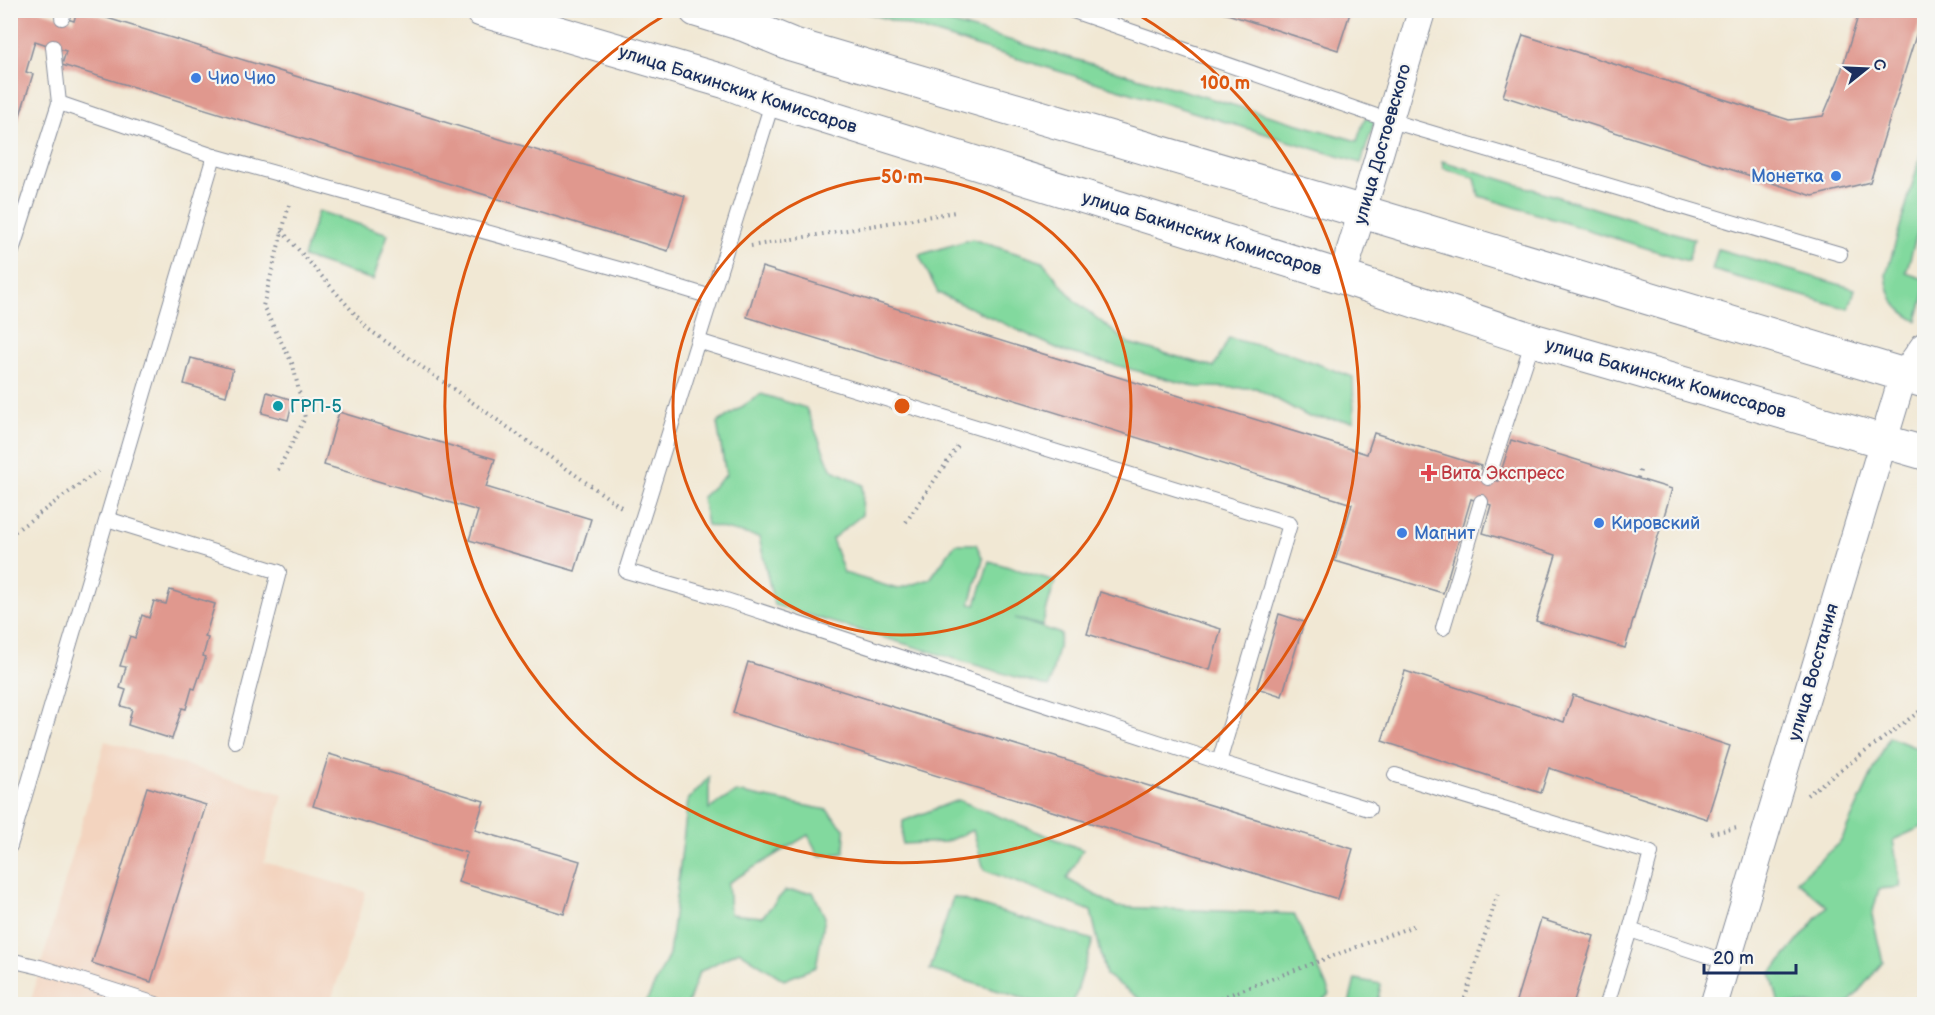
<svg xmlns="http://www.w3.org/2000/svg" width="1935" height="1015" font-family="'Balsamiq Sans',sans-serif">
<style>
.built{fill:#f3d4bf}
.green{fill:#82d99e;stroke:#4e847e;stroke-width:1.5}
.building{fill:#e0988e}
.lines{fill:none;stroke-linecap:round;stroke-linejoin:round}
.lane-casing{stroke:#868c99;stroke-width:16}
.street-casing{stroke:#868c99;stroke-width:29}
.primary-casing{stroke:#868c99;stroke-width:35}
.path{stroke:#868c99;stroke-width:4;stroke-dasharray:1.5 4.5;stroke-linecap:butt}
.lane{stroke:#fff;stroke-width:14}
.street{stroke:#fff;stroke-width:27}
.primary{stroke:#fff;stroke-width:33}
.ring{fill:none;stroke:#de5710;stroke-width:3}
.shop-dot{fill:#3f7fe0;stroke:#f6f6f2;stroke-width:2}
.culture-dot{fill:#0f9aa8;stroke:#f6f6f2;stroke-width:2}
.health-dot{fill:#e0444e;stroke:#f6f6f2;stroke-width:2}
.labels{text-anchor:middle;stroke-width:4.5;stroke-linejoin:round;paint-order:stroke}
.shop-label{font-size:18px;fill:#366cbe;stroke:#f6f6f2;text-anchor:start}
.street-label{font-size:18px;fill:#1b2f5e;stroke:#f6f6f2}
.culture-label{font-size:18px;fill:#0d838f;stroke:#f6f6f2;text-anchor:start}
.health-label{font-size:18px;fill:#be3a42;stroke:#f6f6f2;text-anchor:start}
.centre{fill:#de5710;stroke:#f6f6f2;stroke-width:3}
.ring-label{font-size:18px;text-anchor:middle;font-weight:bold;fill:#de5710;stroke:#f6f6f2;stroke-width:4.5;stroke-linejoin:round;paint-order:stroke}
</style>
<rect width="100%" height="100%" fill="#f6f6f2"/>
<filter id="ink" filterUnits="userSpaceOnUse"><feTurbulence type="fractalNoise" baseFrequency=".0167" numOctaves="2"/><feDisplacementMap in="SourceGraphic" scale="12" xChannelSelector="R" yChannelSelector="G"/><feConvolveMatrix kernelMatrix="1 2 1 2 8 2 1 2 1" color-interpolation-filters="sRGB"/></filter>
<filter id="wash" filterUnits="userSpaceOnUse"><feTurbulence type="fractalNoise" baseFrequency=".008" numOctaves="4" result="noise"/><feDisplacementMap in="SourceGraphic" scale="24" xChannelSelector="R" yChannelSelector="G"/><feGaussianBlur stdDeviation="1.35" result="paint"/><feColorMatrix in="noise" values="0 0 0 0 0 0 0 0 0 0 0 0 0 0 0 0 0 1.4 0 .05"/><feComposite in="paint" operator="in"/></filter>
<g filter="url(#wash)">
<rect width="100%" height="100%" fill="#f1e8d4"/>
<path class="built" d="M105,741L283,794L264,862L366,892L330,1004H30Z"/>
<g class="green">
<path d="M861,11H909L1357,141L1365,118L1375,120L1361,163Z"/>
<path d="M1924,144V209L1906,273L1924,279V295L1917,321C1895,309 1889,299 1886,275Z"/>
<path d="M1442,161L1694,239L1688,261L1479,196L1475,178L1443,168Z"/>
<path d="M318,211L388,234L373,280L303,257Z"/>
<path d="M972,239L1043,262L1074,300L1128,343L1214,367L1229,338L1285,352L1353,377L1354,421L1309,417L1256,388L1197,387L1063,351L938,293L919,255Z"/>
<path d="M1718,249L1855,289L1849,309L1712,270Z"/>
<path d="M761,394L806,408L831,469L863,485L862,515L832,539L844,573L897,589L930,579L955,544H976L983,559L970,604L976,605L989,561L1055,581L1042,626L1015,618L1061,634L1049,687L774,605L759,537L707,525L702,497L726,475L717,423Z"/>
<path d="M1889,737L1924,751V826L1893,840L1901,887L1879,889L1872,915L1883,962L1848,1004H1779L1771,973L1827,906L1797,881L1841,841Z"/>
<path d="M709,777V809L736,792L827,810L845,830L844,853L819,856L808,835L728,883L730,914L762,917L785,891L813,892L825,917L816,967L784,980L739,951L699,972L688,1004H645L669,955L688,800Z"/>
<path d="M958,800L1083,850L1067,879L1117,907L1294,914L1330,994L1317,1004H1147L1106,975L1091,911L984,870L973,830L945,842L902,844L903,821Z"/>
<path d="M953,897L1093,940L1073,1004H1042L930,970Z"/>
<path d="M1355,979L1381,984L1377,1004H1349Z"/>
</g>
<g id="blocks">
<g class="building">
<path d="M10,10H38L74,21L77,10H81L685,196L668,251L62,65L66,51L35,41L26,72L33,74L10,147Z"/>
<path d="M1215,10H1351L1338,50Z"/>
<path d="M1860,10H1924L1870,182L1813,196L1503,96L1523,35L1789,120L1823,116L1839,78Z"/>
<path d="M762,267L1367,454L1374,433L1481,466L1478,475L1498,481L1511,440L1672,489L1625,648L1536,621L1556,555L1483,533L1491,505L1471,499L1443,593L1335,561L1352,504L747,317Z"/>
<path d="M191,358L233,369L226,396L184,384Z"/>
<path d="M267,392L293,400L288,420L262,413Z"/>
<path d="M339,412L495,459L486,487L591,519L575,571L469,540L478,511L324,465Z"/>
<path d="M170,590L215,604L205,637L208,638L203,656L206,657L195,689L192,688L186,709L182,708L172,739L128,725L132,709L121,706L126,690L120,688L126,667L120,666L130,636L135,638L142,615L149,618L154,601L166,604Z"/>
<path d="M1100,592L1221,629L1210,670L1087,634Z"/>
<path d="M1279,614L1304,622L1282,696L1257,688Z"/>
<path d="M748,662L1353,849L1338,899L733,713Z"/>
<path d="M1405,671L1564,722L1573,695L1730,746L1707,819L1549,768L1541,793L1382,741Z"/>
<path d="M329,754L484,801L475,830L580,861L564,914L458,882L467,853L313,806Z"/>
<path d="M147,787L206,805L151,982L92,963Z"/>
<path d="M1541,919L1594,936L1573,1004H1515Z"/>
<path d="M1924,989V1004H1919Z"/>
</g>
</g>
</g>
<g filter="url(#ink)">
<use href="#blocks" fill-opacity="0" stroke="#868c99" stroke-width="1.5"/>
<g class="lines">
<defs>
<g id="lane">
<path d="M1070,10L1388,120L1840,254"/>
<path d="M62,18L65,10"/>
<path d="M53,47L59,103L214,156L626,271L711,297"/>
<path d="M773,100L626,571L720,598L1219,762L1369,809"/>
<path d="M10,257L59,103"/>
<path d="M698,341L1290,524L1219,762"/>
<path d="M1488,478L1533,340"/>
<path d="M107,519L279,572L235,741"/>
<path d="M1443,628L1481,502"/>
<path d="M1395,775L1651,853L1630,930"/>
<path d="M10,846L214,156"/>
<path d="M10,960L40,967L156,1004"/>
<path d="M1607,1004L1630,930L1727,962"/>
</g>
<g id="street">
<path d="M1342,277C1370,189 1395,99 1422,10"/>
<path d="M1714,1004L1903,376L1924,346"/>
</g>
<g id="primary">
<path d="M481,10L726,82L773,100L1342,277L1533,340L1924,453"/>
<path d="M696,10L745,25L791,44L1363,212L1924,381"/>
</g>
</defs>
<use href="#lane" class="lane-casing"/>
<use href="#street" class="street-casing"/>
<use href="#primary" class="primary-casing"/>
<g class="path">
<path d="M282,231L368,329L624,509"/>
<path d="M751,246L955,212"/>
<path d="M278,470L305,418L293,365L263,306L290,201"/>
<path d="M1638,478L1641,467"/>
<path d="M906,522L960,443"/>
<path d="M10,535L98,471"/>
<path d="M1807,795L1924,708"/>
<path d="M1711,833L1737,828"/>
<path d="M1204,1004L1416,925"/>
<path d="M1463,1004L1498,893"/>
</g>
<use href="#lane" class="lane"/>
<use href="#street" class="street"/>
<use href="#primary" class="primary"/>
</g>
</g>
<g class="ring">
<circle cx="902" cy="406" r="229"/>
<path d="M1134 12A457 457 0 1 1 670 12"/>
</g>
<g class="shop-dot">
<circle cx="196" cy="78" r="6"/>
<circle cx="1836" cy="176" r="6"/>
<circle cx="1599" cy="523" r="6"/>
<circle cx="1402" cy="533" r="6"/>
</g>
<circle class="culture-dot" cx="278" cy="406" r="6"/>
<path class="health-dot" d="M1426 464h6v6h6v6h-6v6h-6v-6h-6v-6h6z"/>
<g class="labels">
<g class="shop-label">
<text x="208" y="84">Чио Чио</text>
<text x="1824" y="182" text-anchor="end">Монетка</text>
<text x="1611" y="529">Кировский</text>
<text x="1414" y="539">Магнит</text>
</g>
<g class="street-label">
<text transform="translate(738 89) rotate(18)" y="6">улица Бакинских Комиссаров</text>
<text transform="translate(1382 144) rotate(-74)" y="6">улица Достоевского</text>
<text transform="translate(1202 233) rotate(17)" y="6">улица Бакинских Комиссаров</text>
<text transform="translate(1666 378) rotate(16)" y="6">улица Бакинских Комиссаров</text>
<text transform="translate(1813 672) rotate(-74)" y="6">улица Восстания</text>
</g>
<g class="culture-label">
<text x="290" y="412">ГРП-5</text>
</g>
<g class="health-label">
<text x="1441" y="479">Вита Экспресс</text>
</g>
</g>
<circle cx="902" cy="406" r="9" class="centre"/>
<g class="ring-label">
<text x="1225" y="89">100 m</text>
<text x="902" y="183">50 m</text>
</g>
<rect width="1935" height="1015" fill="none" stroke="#f6f6f2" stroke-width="36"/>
<g transform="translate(1866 69) rotate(72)" stroke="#f6f6f2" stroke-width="4.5" paint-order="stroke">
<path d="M0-4.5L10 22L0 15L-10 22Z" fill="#1b2f5e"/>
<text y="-9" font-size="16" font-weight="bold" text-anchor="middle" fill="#1b2f5e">С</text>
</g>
<path d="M1704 964v9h92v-9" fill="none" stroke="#1b2f5e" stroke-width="3"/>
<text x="1713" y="964" font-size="18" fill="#1b2f5e" stroke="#f6f6f2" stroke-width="4.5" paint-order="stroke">20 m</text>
</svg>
